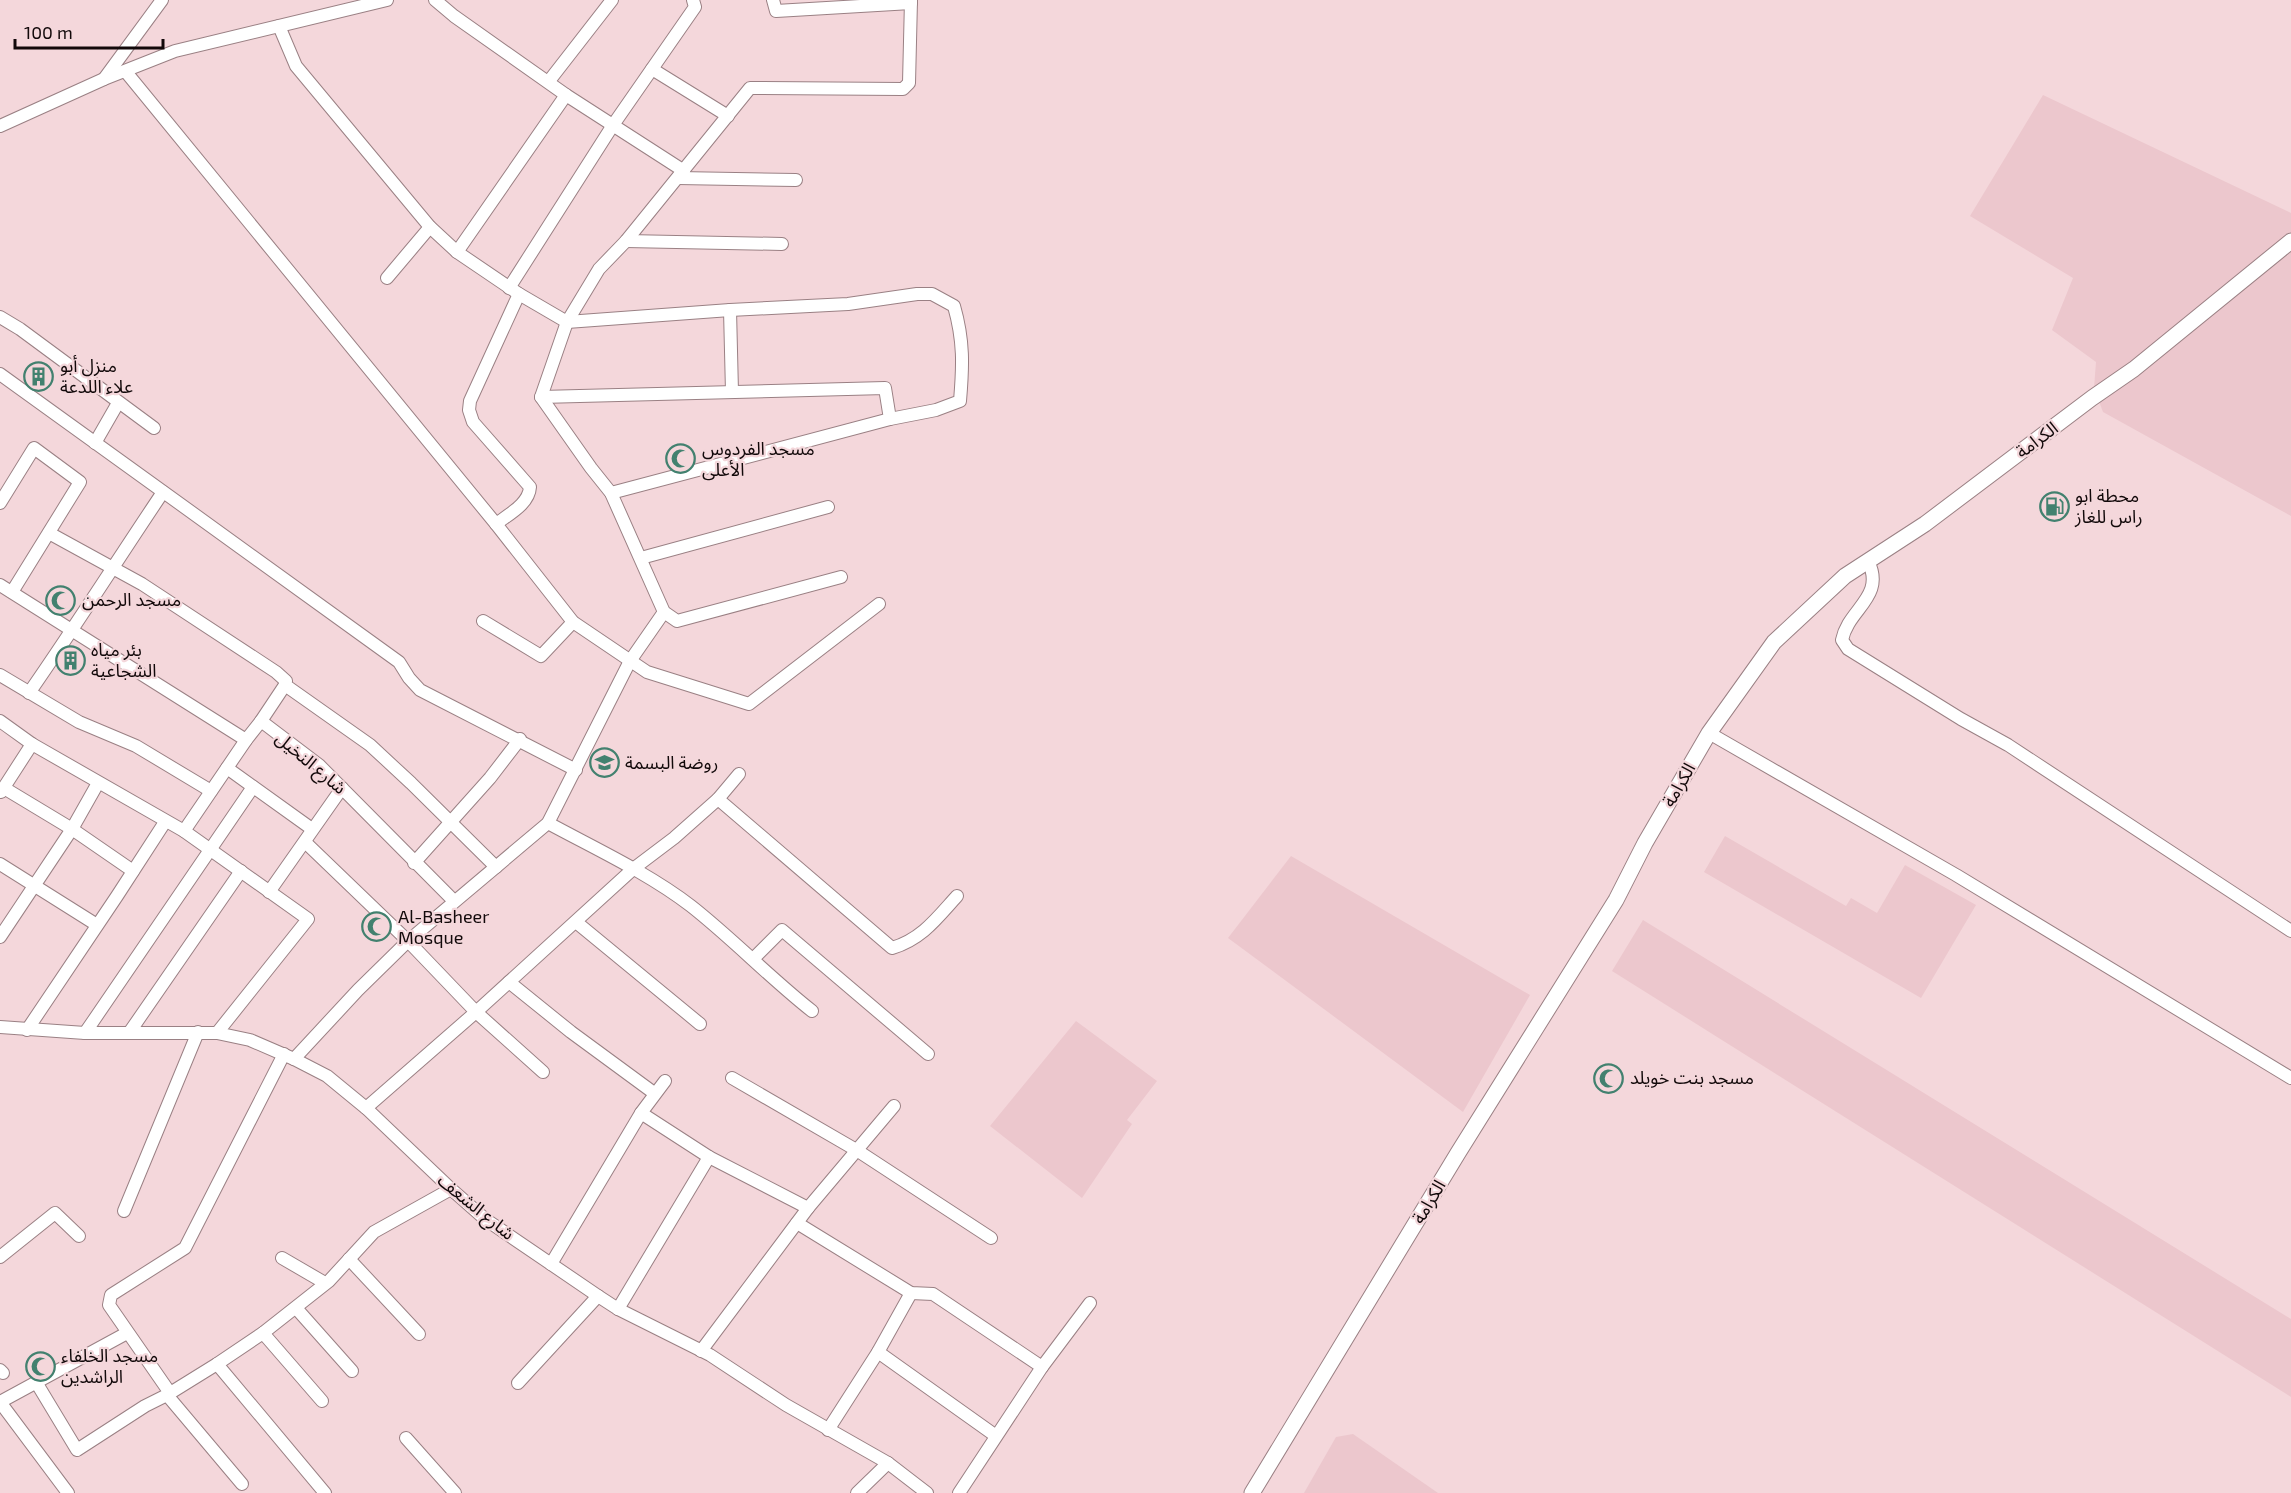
<svg xmlns="http://www.w3.org/2000/svg" width="2291" height="1493" font-family="'Exo 2','Noto Sans Arabic',sans-serif">
<style>
.built{fill:#ecc7cd}
.lines{fill:none;stroke-linecap:round;stroke-linejoin:round}
.minor-casing{stroke:#9a8084;stroke-width:14}
.major-casing{stroke:#9a8084;stroke-width:17}
.minor{stroke:#fff;stroke-width:12}
.major{stroke:#fff;stroke-width:15}
.labels{text-anchor:middle;stroke-width:4.5;stroke-linejoin:round;paint-order:stroke}
.poi-label{font-size:18px;fill:#12090a;stroke:#f4d7db;text-anchor:start}
.street-label{font-size:18px;fill:#12090a;stroke:#f4d7db}
</style>
<rect width="100%" height="100%" fill="#f4d7db"/>
<g class="built">
<path d="M2043,95L2291,213V516L2103,412L2094,388L2096,362L2052,330L2073,278L1970,216Z"/>
<path d="M1725,836L1846,906L1851,898L1877,913L1905,865L1976,905L1921,998L1704,872Z"/>
<path d="M1291,856L1530,995L1463,1112L1228,938Z"/>
<path d="M1643,920L2291,1319V1397L1612,971Z"/>
<path d="M1076,1021L1157,1081L1127,1120L1132,1124L1082,1198L990,1126Z"/>
<path d="M1353,1434L1438,1493H1304L1336,1437Z"/>
</g>
<g class="lines">
<defs>
<g id="minor">
<path d="M435,0L454,16L566,95L684,171"/>
<path d="M773,0L776,11L911,3"/>
<path d="M279,26L296,66L430,227L457,252L519,294L567,322L730,310L848,304L917,294H932L954,306C964,341 963,366 960,401L936,410L890,419"/>
<path d="M652,69L728,116"/>
<path d="M126,72L496,524L573,622L647,672L749,704L879,604"/>
<path d="M104,79L162,0"/>
<path d="M549,81L612,0"/>
<path d="M0,126L104,79L175,51L387,0"/>
<path d="M678,178L796,180"/>
<path d="M626,241L782,244"/>
<path d="M457,252L566,95"/>
<path d="M387,278L430,227"/>
<path d="M509,288L613,125L695,7L693,0"/>
<path d="M730,310L732,392"/>
<path d="M0,317L20,329L154,428"/>
<path d="M0,374L399,662L409,678L420,690L576,770"/>
<path d="M541,397L885,388L890,419L611,493"/>
<path d="M95,443L118,403"/>
<path d="M0,503L34,448L80,482L12,592"/>
<path d="M496,524C509,514 529,504 530,487L473,422L469,410L470,401L519,294"/>
<path d="M49,533L142,584L276,672L286,681L285,685L370,745L411,783L496,867"/>
<path d="M641,558L828,507"/>
<path d="M1868,561C1886,597 1848,609 1842,640L1848,649L1961,719L2008,745L2291,931"/>
<path d="M841,577L677,621L664,612L611,493L591,468L541,397L567,322L599,269L626,241L750,88L903,89L909,83L911,0"/>
<path d="M0,585L246,740L261,721L319,765L454,901"/>
<path d="M483,621L541,656L573,622"/>
<path d="M0,675L79,722L136,746L211,791"/>
<path d="M29,693C75,627 118,559 163,492"/>
<path d="M0,721L32,744L184,831L308,919L217,1033"/>
<path d="M261,721L285,685"/>
<path d="M1709,733L1956,875L2291,1078"/>
<path d="M227,768L312,829"/>
<path d="M4,788L72,829L133,871"/>
<path d="M1,792L32,744"/>
<path d="M718,799L892,948C922,939 937,918 957,896"/>
<path d="M548,823C596,849 648,873 691,906C733,939 770,978 812,1011"/>
<path d="M184,831L246,740"/>
<path d="M305,842L408,941L476,1012L543,1072"/>
<path d="M414,863L490,778L520,739"/>
<path d="M0,864L97,925"/>
<path d="M269,892L342,788"/>
<path d="M576,922L700,1024"/>
<path d="M0,937L72,829L98,783"/>
<path d="M753,959L782,930L928,1054"/>
<path d="M509,982L571,1032L654,1093"/>
<path d="M0,1027L85,1033H217L250,1040L294,1059L327,1076L366,1108L451,1189L485,1219L598,1296L618,1309L710,1355L786,1405L888,1463L927,1493"/>
<path d="M27,1030L117,896L165,822"/>
<path d="M85,1033L253,787"/>
<path d="M129,1033L241,871"/>
<path d="M294,1059L358,990L408,941L548,823L630,661L664,612"/>
<path d="M732,1078L858,1151L991,1238"/>
<path d="M366,1108L476,1012L633,869L674,838L718,799L739,774"/>
<path d="M641,1113L709,1157L808,1208"/>
<path d="M124,1211L198,1032"/>
<path d="M797,1223L911,1293L933,1294L1042,1367L1090,1303"/>
<path d="M0,1257L55,1213L79,1236"/>
<path d="M282,1258L325,1283"/>
<path d="M349,1259L419,1334"/>
<path d="M551,1264L641,1113L665,1081"/>
<path d="M296,1308L352,1371"/>
<path d="M618,1309L709,1157"/>
<path d="M263,1333L322,1401"/>
<path d="M701,1351L808,1208L894,1106"/>
<path d="M878,1352L996,1436"/>
<path d="M217,1364L325,1493"/>
<path d="M0,1370L3,1373"/>
<path d="M36,1382L77,1450L145,1406L167,1395L217,1364L263,1333L329,1281L374,1232L451,1189"/>
<path d="M518,1383L598,1296"/>
<path d="M170,1393L109,1305L111,1295L185,1248L284,1054"/>
<path d="M167,1395L242,1484"/>
<path d="M0,1402L127,1333"/>
<path d="M0,1402L68,1493"/>
<path d="M828,1430L878,1352L911,1293"/>
<path d="M406,1438L455,1493"/>
<path d="M857,1493L888,1463"/>
<path d="M959,1493L1042,1367"/>
</g>
<path id="major" d="M1252,1493L1458,1153L1616,900L1645,843L1709,733L1774,642L1845,576L1925,524L2092,398L2134,369L2291,241"/>
</defs>
<use href="#minor" class="minor-casing"/>
<use href="#major" class="major-casing"/>
<use href="#minor" class="minor"/>
<use href="#major" class="major"/>
</g>
<defs>
<symbol id="building-ring" viewBox="-11 -11 22 22"><circle r="9.5" fill="#f4d7db" stroke="#42816f" stroke-width="1.5"/><path d="M-4-6H4V6H1V3H-1V6H-4ZM-2.5-4.3h1.7v1.8h-1.7ZM.8-4.3h1.7v1.8H.8ZM-2.5-1h1.7V.8h-1.7ZM.8-1h1.7V.8H.8Z" fill="#42816f"/></symbol>
<symbol id="mosque-ring" viewBox="-11 -11 22 22"><circle r="9.5" fill="#f4d7db" stroke="#42816f" stroke-width="1.5"/><path d="M3.5-4.9A6 6 0 1 0 3.5 4.9A5 5 0 1 1 3.5-4.9Z" fill="#42816f"/></symbol>
<symbol id="fuel-ring" viewBox="-11 -11 22 22"><circle r="9.5" fill="#f4d7db" stroke="#42816f" stroke-width="1.5"/><path d="M-5.5-6h7V0h2V4h1.3V-2.5L3-4.5l.8-.8L6-3V5H2.5V1h-1V6h-7ZM-4.2-4.7v3.2H.2V-4.7Z" fill="#42816f"/></symbol>
<symbol id="school-ring" viewBox="-11 -11 22 22"><circle r="9.5" fill="#f4d7db" stroke="#42816f" stroke-width="1.5"/><path d="M0-5L7-2L0 1L-7-2ZM-4 1L0 2.5L4 1V4Q0 6-4 4Z" fill="#42816f"/></symbol>
</defs>
<g fill-rule="evenodd">
<use href="#building-ring" x="22" y="360" width="33" height="33"/>
<use href="#mosque-ring" x="664" y="442" width="33" height="33"/>
<use href="#fuel-ring" x="2038" y="490" width="33" height="33"/>
<use href="#mosque-ring" x="44" y="584" width="33" height="33"/>
<use href="#building-ring" x="54" y="644" width="33" height="33"/>
<use href="#school-ring" x="588" y="746" width="33" height="33"/>
<use href="#mosque-ring" x="360" y="910" width="33" height="33"/>
<use href="#mosque-ring" x="1592" y="1062" width="33" height="33"/>
<use href="#mosque-ring" x="24" y="1350" width="33" height="33"/>
</g>
<g class="labels">
<g class="poi-label">
<text x="60" y="372">منزل أبو<tspan x="60" dy="21">علاء اللدعة</tspan></text>
<text x="702" y="455">مسجد الفردوس<tspan x="702" dy="21">الأعلى</tspan></text>
<text x="2075" y="502">محطة ابو<tspan x="2075" dy="21">راس للغاز</tspan></text>
<text x="82" y="606">مسجد الرحمن</text>
<text x="91" y="656">بئر مياه<tspan x="91" dy="21">الشجاعية</tspan></text>
<text x="625" y="769">روضة البسمة</text>
<text x="398" y="923">Al-Basheer<tspan x="398" dy="21">Mosque</tspan></text>
<text x="1630" y="1084">مسجد بنت خويلد</text>
<text x="61" y="1362">مسجد الخلفاء<tspan x="61" dy="21">الراشدين</tspan></text>
</g>
<g class="street-label">
<text transform="translate(2037 440) rotate(-37)" y="6">الكرامة</text>
<text transform="translate(311 763) rotate(40)" y="6">شارع النخيل</text>
<text transform="translate(1679 785) rotate(-60)" y="6">الكرامة</text>
<text transform="translate(1429 1202) rotate(-59)" y="6">الكرامة</text>
<text transform="translate(476 1207) rotate(39)" y="6">شارع الشعف</text>
</g>
</g>
<path d="M15 39v9h148v-9" fill="none" stroke="#12090a" stroke-width="3"/>
<text x="24" y="39" font-size="18" fill="#12090a" stroke="#f4d7db" stroke-width="4.5" paint-order="stroke">100 m</text>
</svg>
